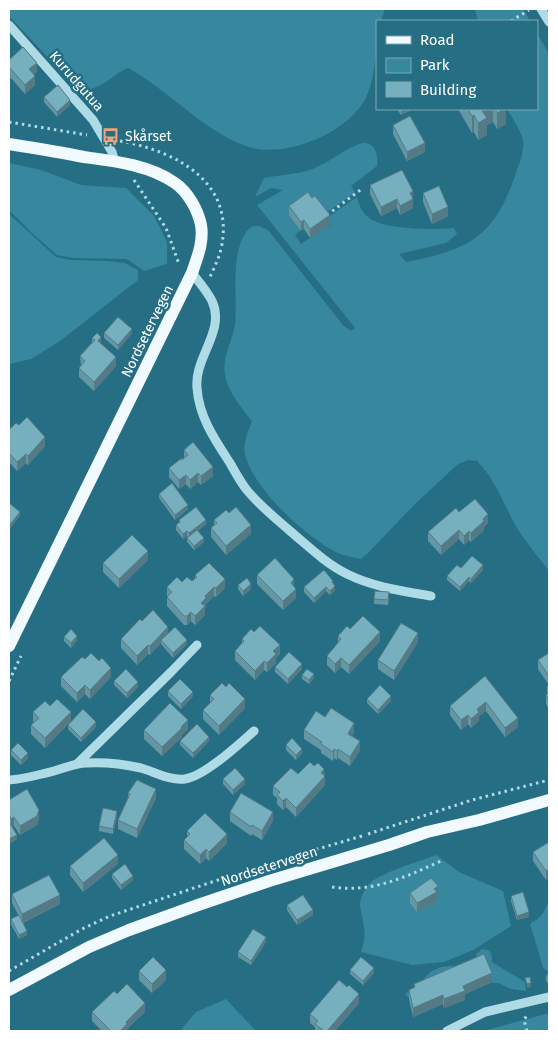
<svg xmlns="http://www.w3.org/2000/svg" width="558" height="1040" font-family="'Fira Sans',sans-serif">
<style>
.green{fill:#37889f}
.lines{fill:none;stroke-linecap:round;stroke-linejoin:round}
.path{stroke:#afdbe7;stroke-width:3;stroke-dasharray:2.5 4;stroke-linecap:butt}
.minor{stroke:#afdbe7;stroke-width:9}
.major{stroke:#f1fafe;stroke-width:12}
.wall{fill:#6596a3}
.shaded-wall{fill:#537a85}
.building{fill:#76afbe;stroke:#537a85}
.labels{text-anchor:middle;stroke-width:5;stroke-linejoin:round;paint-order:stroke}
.street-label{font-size:14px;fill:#fff;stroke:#266e83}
.poi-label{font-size:14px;fill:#fff;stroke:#266e83;text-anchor:start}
</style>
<rect width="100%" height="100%" fill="#266e83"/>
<g class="green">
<path d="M9,9H385L381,21H377C377,44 376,71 368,93C354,131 287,159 249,147C205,133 169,90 128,68C114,73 101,91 84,89C80,88 76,85 73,84L9,16Z"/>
<path d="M475,9H523L530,21H478Z"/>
<path d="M537,33L549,54V571C537,555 523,539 513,521C502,500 494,478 477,461L468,460L458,464L415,504L369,552L361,559C354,557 345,556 338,553C308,539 252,488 245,454C243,443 248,431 252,421C242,409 227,390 225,374C222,357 232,342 235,325C238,300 230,257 245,234C246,231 250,228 253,226H259L268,230L343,325L351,331L355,328L257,205L283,190L271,188L255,197L264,178C283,174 303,175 321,165C332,160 355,142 366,143C377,145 378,158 377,166L351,186L355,193L324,214L308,199L289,213L301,230L295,235L301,244L331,224L327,218L357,197C359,205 361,211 368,217C382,230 435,230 454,228L457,234L446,243L399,254L406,262C467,250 493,239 515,176C518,166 525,151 523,140C520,129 512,118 507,109H537Z"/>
<path d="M9,163L41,170L81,185L126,188L154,216L167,242V264L144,271L127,259L73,258L57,255L32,233L9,210Z"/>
<path d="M9,214L56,257L72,260L107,261L125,263L138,270V280L60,341L31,359L9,364Z"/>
<path d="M436,855L459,872L503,891L511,926L473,950L444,962L412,965L361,952C368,934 363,924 360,906C359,900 366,886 371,882C386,871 418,862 436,855Z"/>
<path d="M549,899V971H547L543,967L530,924C543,916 544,913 549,899Z"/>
<path d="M482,949C492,950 492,954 492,962L525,982L526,991L511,989L498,983H492L484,964L477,959L476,954Z"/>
<path d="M450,966H458L409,998L405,994L422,982L427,975L432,971L441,967Z"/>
<path d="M226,999L256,1031H180L196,1012Z"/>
<path d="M549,1013V1031H483Z"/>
</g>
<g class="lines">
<g class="path">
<path d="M511,21L529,10"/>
<path d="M9,122L87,135"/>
<path d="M120,141C176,151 236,182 221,249C219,258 214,268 210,277"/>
<path d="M134,180L166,228L179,264"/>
<path d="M327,215L363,188"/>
<path d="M9,681L21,656"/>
<path d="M368,834L472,800L549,780"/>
<path d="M332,887C373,893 405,877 441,861"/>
<path d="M9,971L82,929L110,916L263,865L362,836"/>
<path d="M527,1031L524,1020L527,1015"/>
</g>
<g class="minor">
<path d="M541,9L549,22"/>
<path d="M9,25L93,120L112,152L115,162"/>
<path d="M192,273C199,282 207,291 212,301C226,331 194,357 197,388C199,417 215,440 230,463C235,472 240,481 246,489C259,505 274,517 290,531C308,546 325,563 347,574C373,587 403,591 431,596"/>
<path d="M78,763L171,672L197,645"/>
<path d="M9,780C24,779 39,775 54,771C65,768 75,763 87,763C106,762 123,764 141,768C155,772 170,781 185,779C205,776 239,744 254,731"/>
<path d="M447,1031L485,1012L549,997"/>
</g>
<g class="major">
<path d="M9,144C34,148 59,152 84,157C114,161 150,165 175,183C188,192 198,210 201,225C204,242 197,258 192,273L9,646"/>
<path d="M9,990L89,947L129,930L198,905L269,881L389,845L427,832L479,820L549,800"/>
</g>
</g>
<g class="wall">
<path d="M9,60L37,72L34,74L35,85L25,94L9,76Z"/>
<path d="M44,97L70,105L57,117L44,102Z"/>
<path d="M397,109H413L401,115Z"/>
<path d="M458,109H506V124L497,129L493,122L487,125V135L478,140L474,132L472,133Z"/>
<path d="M393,125L425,152L407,161L393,134Z"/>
<path d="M370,185L413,191V208L400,215L397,208L381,216L370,194Z"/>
<path d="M423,193L448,216L432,224L423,202Z"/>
<path d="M289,206L330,224L310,238L304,229L301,231L289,215Z"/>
<path d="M104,333H132L118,350L104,338Z"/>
<path d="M92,338L101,344L116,366L94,391L79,377V368L81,366L80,356L92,342Z"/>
<path d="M19,425L45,446L28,465L26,463L17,471L9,462V430Z"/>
<path d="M184,450L213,476L201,485L198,482L190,489L186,484L179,489L169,477V468L184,458Z"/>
<path d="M159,494L188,509L175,520L159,498Z"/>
<path d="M459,512L488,523L484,527V530L471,542L469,540L464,545L459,539L441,555L428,541V532Z"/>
<path d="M179,520L206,524L198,531L204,542L194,550L187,542V538L188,537L187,536L183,539L176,530V525L179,523Z"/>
<path d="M214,520L251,534L226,555L211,537V528L214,525Z"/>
<path d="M148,560L119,588L103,572V563Z"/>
<path d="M461,568L483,570L471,583L469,581L460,591L447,580V576Z"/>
<path d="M195,575L225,588L216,597L214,596L206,604V607L205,608V615L195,625L191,621L187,625H184L167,606V587L182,582L192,581L195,579Z"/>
<path d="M257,575L294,587L296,598L283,610L257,584Z"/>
<path d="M333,583L335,590L330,595L326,591L314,603L304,592V587Z"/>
<path d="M238,585L251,589L243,596L238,589Z"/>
<path d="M389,597L388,605L374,604V599Z"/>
<path d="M142,621L168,633L187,644L173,658L161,644V643L150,655L148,654L137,665L121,648V639Z"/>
<path d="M350,629L380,641L349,674L341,667L335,673L327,665V656L338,643V636Z"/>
<path d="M64,637L77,640L71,648L64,641Z"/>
<path d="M242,639L280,654L276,658V663L267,672L264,670L255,680L235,660V651L242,644Z"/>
<path d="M418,642L394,680L378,669V660Z"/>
<path d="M549,653V709L546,704V695L547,694V686L549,685L538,669V660Z"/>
<path d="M85,659L111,677L90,699L85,694L77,702L61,686V677Z"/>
<path d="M275,667L302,669L288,684L275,672Z"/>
<path d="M302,675L314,678L309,684L302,679Z"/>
<path d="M485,676L518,727L505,737L486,711L479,716V721L471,728L468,724L461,730L450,715V706Z"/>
<path d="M114,681L138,687L127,698L114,685Z"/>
<path d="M168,691L193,696L181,709L168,696Z"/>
<path d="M210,695L245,708L219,735L203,719V710L210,703Z"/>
<path d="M367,699L391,701L378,714L367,703Z"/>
<path d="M50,706L71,721L45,748L31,734V725L34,722L33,721V712Z"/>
<path d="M325,717L354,732L352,736L360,750L350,766L338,758L337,760L334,758L333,761L321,753V750L304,739V730Z"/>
<path d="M68,725L96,727L81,742L68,729Z"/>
<path d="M188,729L182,735V737L162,756L144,739V730Z"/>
<path d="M180,741H209L193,758L180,745Z"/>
<path d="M286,745L302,753L296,760L286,750Z"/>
<path d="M11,750L28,758L21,765L11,755Z"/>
<path d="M314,766L324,769L325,785L296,817L286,807L283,810L277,804V798L273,795V786Z"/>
<path d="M223,779L245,784L233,795L223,784Z"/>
<path d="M128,793L156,798L137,838L118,829V820L128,798Z"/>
<path d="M9,800L39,819L37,825L20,835L14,826L12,827L17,839L9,844Z"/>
<path d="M230,812L273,821L262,840L252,834L251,836L230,821Z"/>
<path d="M117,816L113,834L99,831V826Z"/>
<path d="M187,831L227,843L209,861L206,858L200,864L184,849V840L187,837Z"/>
<path d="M549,842V878L546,880L533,861V852Z"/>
<path d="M118,864L83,892L70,875V866Z"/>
<path d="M112,874L133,880L121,890L112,878Z"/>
<path d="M410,893L438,895L437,896V901L417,912L410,903Z"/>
<path d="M12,894L60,904L23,923L27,935L19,939L11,924V919L19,916L12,903Z"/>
<path d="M511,896L529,917L517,920L511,901Z"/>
<path d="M287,905L313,915L297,925L287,910Z"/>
<path d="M266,942L251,965L238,957V952Z"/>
<path d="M350,970L374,973L363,985L350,974Z"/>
<path d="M139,971L166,980L152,993L139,980Z"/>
<path d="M549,972V984L546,981V977Z"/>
<path d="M492,982L465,994V1000L444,1008L443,1004L413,1017L409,999V990L414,988V984Z"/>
<path d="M117,994L145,1012L127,1029V1031H102L92,1021V1012Z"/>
<path d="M359,1003L335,1031H315V1027L310,1023V1014Z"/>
</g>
<g class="shaded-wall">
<path d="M37,63V72L29,78V69Z"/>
<path d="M35,76V85L25,94V85Z"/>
<path d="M70,100V105L57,117V112Z"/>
<path d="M401,109H413L401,115Z"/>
<path d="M486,109H493V122L487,125V135L478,140V123L482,111Z"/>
<path d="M504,109H506V124L497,129V113Z"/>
<path d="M474,115V132L472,133V116Z"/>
<path d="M425,143V152L407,161V152Z"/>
<path d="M413,191V208L400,215V206L410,193Z"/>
<path d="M397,199V208L381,216V207Z"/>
<path d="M448,207V216L432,224V214Z"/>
<path d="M330,215V224L310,238V229Z"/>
<path d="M304,220V229L301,231V222Z"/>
<path d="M132,329V333L118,350V345Z"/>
<path d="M101,337V346L98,341Z"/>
<path d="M116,357V366L94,391V382Z"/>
<path d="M45,437V446L28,465V456Z"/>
<path d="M26,454V463L17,471V462Z"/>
<path d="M213,467V476L201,485V476Z"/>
<path d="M198,473V482L190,489V480Z"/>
<path d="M186,475V484L179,489V480Z"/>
<path d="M188,505V509L175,520V515Z"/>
<path d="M20,512V516L9,530V526Z"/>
<path d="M488,514V523L484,527V530L471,542V533L483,519Z"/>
<path d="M206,520V524L189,538V533Z"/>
<path d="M251,525V534L226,555V546Z"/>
<path d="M459,530V539L441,555V546Z"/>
<path d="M187,531V536L183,539V534Z"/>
<path d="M469,531V540L464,545V536Z"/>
<path d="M204,538V542L194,550V546Z"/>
<path d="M148,551V560L119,588V579Z"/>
<path d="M483,565V570L471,583V579Z"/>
<path d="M469,577V581L460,591V587Z"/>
<path d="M225,579V588L216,597V588Z"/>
<path d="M294,579V588L291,583Z"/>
<path d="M251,584V589L243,596V591Z"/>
<path d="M335,586V590L330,595V591Z"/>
<path d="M214,587V596L206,604V607L205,608V615L195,625V616L201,603L205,596Z"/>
<path d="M326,587V591L314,603V598Z"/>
<path d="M296,589V598L283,610V601Z"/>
<path d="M191,612V621L187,625V616Z"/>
<path d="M168,627V636L161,640V643L150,655V646Z"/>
<path d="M380,632V641L349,674V665Z"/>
<path d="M418,633V642L394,680V671Z"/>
<path d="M77,636V640L71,648V643Z"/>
<path d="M187,640V644L173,658V653Z"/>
<path d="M148,645V654L137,665V656Z"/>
<path d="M280,645V654L276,658V663L267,672V663L273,651Z"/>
<path d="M341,658V667L335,673V664Z"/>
<path d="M264,661V670L255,680V671Z"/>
<path d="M302,664V669L288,684V679Z"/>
<path d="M111,668V677L90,699V690Z"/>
<path d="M314,674V678L309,684V680Z"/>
<path d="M138,682V687L127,698V693Z"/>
<path d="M85,685V694L77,702V693Z"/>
<path d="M193,692V696L181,709V704Z"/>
<path d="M391,696V701L378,714V710Z"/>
<path d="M245,699V708L219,735V726Z"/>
<path d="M486,702V711L479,716V721L471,728V719L477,709Z"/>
<path d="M71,712V721L45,748V738Z"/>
<path d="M468,715V724L461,730V720Z"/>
<path d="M518,718V727L505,737V728Z"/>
<path d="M188,720V729L182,735V737L162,756V747Z"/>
<path d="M96,722V727L81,742V738Z"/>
<path d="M354,723V732L348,743V734Z"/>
<path d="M209,737V741L193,758V753Z"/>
<path d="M360,741V750L350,766V757Z"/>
<path d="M302,749V753L296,760V755Z"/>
<path d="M334,749V758L333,761V752Z"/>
<path d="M338,749V758L337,760V751Z"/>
<path d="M28,753V758L21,765V760Z"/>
<path d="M324,769L325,785L296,817V808Z"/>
<path d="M245,779V784L233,795V790Z"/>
<path d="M156,789V798L137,838V829Z"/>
<path d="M286,798V807L283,810V801Z"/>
<path d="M39,810V819L37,825L20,835V826Z"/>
<path d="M117,811V816L113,834V829Z"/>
<path d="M273,812V821L262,840V831Z"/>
<path d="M14,817V826L11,828V819Z"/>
<path d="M227,834V843L209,861V852Z"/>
<path d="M17,835V839L9,844V839Z"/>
<path d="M206,849V858L200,864V855Z"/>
<path d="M118,855V864L83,892V883Z"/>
<path d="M549,869V878L546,880V871Z"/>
<path d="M133,876V880L121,890V885Z"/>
<path d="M438,886L437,901L417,912V903Z"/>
<path d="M60,895V904L22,923V914Z"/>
<path d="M313,910V915L297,925V920Z"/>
<path d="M529,912V917L517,920V916Z"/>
<path d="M27,931V935L19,939V935Z"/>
<path d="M266,937V942L251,965V961Z"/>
<path d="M374,968V973L363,985V981Z"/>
<path d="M166,970V980L152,993V984Z"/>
<path d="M492,973V982L465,994V1000L444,1008V999L463,986Z"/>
<path d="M531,983V987L527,988V984Z"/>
<path d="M359,994V1003L335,1031H327Z"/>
<path d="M443,995V1004L413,1017V1008Z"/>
<path d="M145,1003V1012L127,1029V1031H120L126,1022Z"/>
</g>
<g class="building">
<path d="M23,47L37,63L29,69L35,76L25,85L9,67V60Z"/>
<path d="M58,85L70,100L57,112L44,97Z"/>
<path d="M468,109H486L482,111L487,118L478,123L474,115L472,116Z"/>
<path d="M495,109H504L497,113Z"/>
<path d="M410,116L425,143L407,152L393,125Z"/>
<path d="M402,170L413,191L410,193L413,199L400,206L397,199L381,207L370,185Z"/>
<path d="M439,186L448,207L432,214L423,193Z"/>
<path d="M308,192L312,198L315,196L330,215L310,229L304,220L301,222L289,206Z"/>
<path d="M118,317L132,329L118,345L104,333Z"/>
<path d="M97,333L101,337L98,341L116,357L94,382L79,368L85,361L80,356L95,340L92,338Z"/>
<path d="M27,417L45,437L28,456L26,454L17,462L9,453V430L16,423L19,425Z"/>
<path d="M193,442L213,467L201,476L198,473L190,480L186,475L179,480L169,468L182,458V460L188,455L184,450Z"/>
<path d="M172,483L188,505L175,515L159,494Z"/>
<path d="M475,499L488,514L483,519L484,521L471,533L469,531L464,536L459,530L441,546L428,532L456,508L459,512Z"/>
<path d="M9,503L20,512L9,526Z"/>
<path d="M196,507L206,520L189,533L187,531L183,534L176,525L180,522L179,520Z"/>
<path d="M236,507L251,525L226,546L211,528L217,523L214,520L226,510L229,513Z"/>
<path d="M197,530L204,538L194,546L187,538Z"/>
<path d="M132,535L148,551L119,579L103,563Z"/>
<path d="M472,556L483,565L471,579L469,577L460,587L447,576L457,565L461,568Z"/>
<path d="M275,558L294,579L291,583L296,589L283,601L257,575Z"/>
<path d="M209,563L225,579L216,588L214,587L205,596L206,598L201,603L205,606L195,616L191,612L187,616H184L167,597L172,592L167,587L177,577L182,582L187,577L192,581L197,577L195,575Z"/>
<path d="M324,570L333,581L332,582L335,586L330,591L326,587L314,598L304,587Z"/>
<path d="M247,578L251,584L243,591L238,585Z"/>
<path d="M375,591L389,592L388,600L374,599Z"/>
<path d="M153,610L168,627L150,646L148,645L137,656L121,639L140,619L142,621Z"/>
<path d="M363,616L380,632L349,665L341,658L335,664L327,656L341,639L338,636L347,626L350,629Z"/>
<path d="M401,623L418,633L394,671L378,660Z"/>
<path d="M260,626L280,645L273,651L276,654L267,663L264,661L255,671L235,651L244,641L242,639L251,629L254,632Z"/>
<path d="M175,627L187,640L173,653L161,640Z"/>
<path d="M71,629L77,636L71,643L64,637Z"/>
<path d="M289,652L302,664L288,679L275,667Z"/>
<path d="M91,653L99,661L102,658L111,668L90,690L85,685L77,693L61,677L82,657L85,659Z"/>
<path d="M549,653V676L538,660Z"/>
<path d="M126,669L138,682L127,693L114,681Z"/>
<path d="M307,669L314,674L309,680L302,675Z"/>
<path d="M485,676L518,718L505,728L486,702L477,709L479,712L471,719L468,715L461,720L450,706Z"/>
<path d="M180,679L193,692L181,704L168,691Z"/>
<path d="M222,683L226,687L229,683L245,699L219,726L203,710L214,699L210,695Z"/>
<path d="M380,685L391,696L378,710L367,699Z"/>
<path d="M549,692V700L546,695Z"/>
<path d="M57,699L71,712L45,738L31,725L39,718L33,712L45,701L50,706Z"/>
<path d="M170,703L188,720L181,727L182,728L162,747L144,730Z"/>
<path d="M331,708L354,723L348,734L360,741L350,757L338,749L337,751L334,749L333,752L321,744L322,742L304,730L316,711L325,717Z"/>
<path d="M83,709L96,722L81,738L68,725Z"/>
<path d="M197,724L209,737L193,753L180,741Z"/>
<path d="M292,738L302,749L296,755L286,745Z"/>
<path d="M18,743L28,753L21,760L11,750Z"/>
<path d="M310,762L314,766L318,763L324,769L321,773L325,776L296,808L286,798L283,801L277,795L280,792L273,786L291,768L298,774Z"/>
<path d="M235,768L245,779L233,790L223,779Z"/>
<path d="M137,780L156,789L137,829L118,820L130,794L128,793Z"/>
<path d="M27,789L39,810L37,816L20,826L14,817L11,819L9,814V812L10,811L9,808V800Z"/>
<path d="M241,793L273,812L262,831L252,825L251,827L230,812Z"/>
<path d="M103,808L117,811L113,829L99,826Z"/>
<path d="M205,813L227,834L209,852L206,849L200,855L184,840L190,834L187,831Z"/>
<path d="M9,822L17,835L9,839Z"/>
<path d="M104,838L118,855L83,883L70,866Z"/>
<path d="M549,842V869L546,871L533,852Z"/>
<path d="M125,864L133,876L121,885L112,874Z"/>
<path d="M49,875L60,895L22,914L12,894Z"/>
<path d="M431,878L438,886L434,889L437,892L417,903L410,893Z"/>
<path d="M523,892L529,912L517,916L511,896Z"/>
<path d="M303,895L313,910L297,920L287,905Z"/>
<path d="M19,915L27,931L19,935L11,919Z"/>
<path d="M253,929L266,937L251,961L238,952Z"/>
<path d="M484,954L492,973L463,986L465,991L444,999L443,995L413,1008L409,990L415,987L414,984Z"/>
<path d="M153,957L166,970L152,984L139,971Z"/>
<path d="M361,957L374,968L363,981L350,970Z"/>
<path d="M549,972V979L546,977Z"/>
<path d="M530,977L531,983L527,984L525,978Z"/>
<path d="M339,980L347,987L349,985L359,994L327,1031H324L315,1024L318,1021L310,1014Z"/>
<path d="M127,984L145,1003L126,1022L127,1024L120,1031H111L92,1012L114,991L117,994Z"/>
</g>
<defs>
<symbol id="bus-bare" viewBox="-9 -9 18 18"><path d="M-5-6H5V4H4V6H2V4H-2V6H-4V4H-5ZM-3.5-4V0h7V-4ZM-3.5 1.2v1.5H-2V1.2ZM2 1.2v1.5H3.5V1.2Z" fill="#f0a374" stroke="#266e83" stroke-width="2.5" paint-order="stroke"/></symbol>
</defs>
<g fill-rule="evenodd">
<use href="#bus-bare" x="98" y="124" width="25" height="25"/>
</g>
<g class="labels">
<g class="street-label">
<text transform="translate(77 81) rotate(49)" y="5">Kurudgutua</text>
<text transform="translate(147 331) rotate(-64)" y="5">Nordsetervegen</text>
<text transform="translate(269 866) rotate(-18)" y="5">Nordsetervegen</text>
</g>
<g class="poi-label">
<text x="125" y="141">Skårset</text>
</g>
</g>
<rect width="558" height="1040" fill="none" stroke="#ffffff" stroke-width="20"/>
<rect x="376" y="20" width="162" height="90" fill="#266e83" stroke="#7da8b5"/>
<rect x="386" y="36" width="25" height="8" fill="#f1fafe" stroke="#7da8b5"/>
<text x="420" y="45" font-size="15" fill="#ffffff">Road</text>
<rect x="386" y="58" width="25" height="15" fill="#37889f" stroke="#7da8b5"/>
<text x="420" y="70" font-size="15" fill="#ffffff">Park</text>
<rect x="386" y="82" width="25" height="15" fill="#76afbe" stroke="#7da8b5"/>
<text x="420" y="95" font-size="15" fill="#ffffff">Building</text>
</svg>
